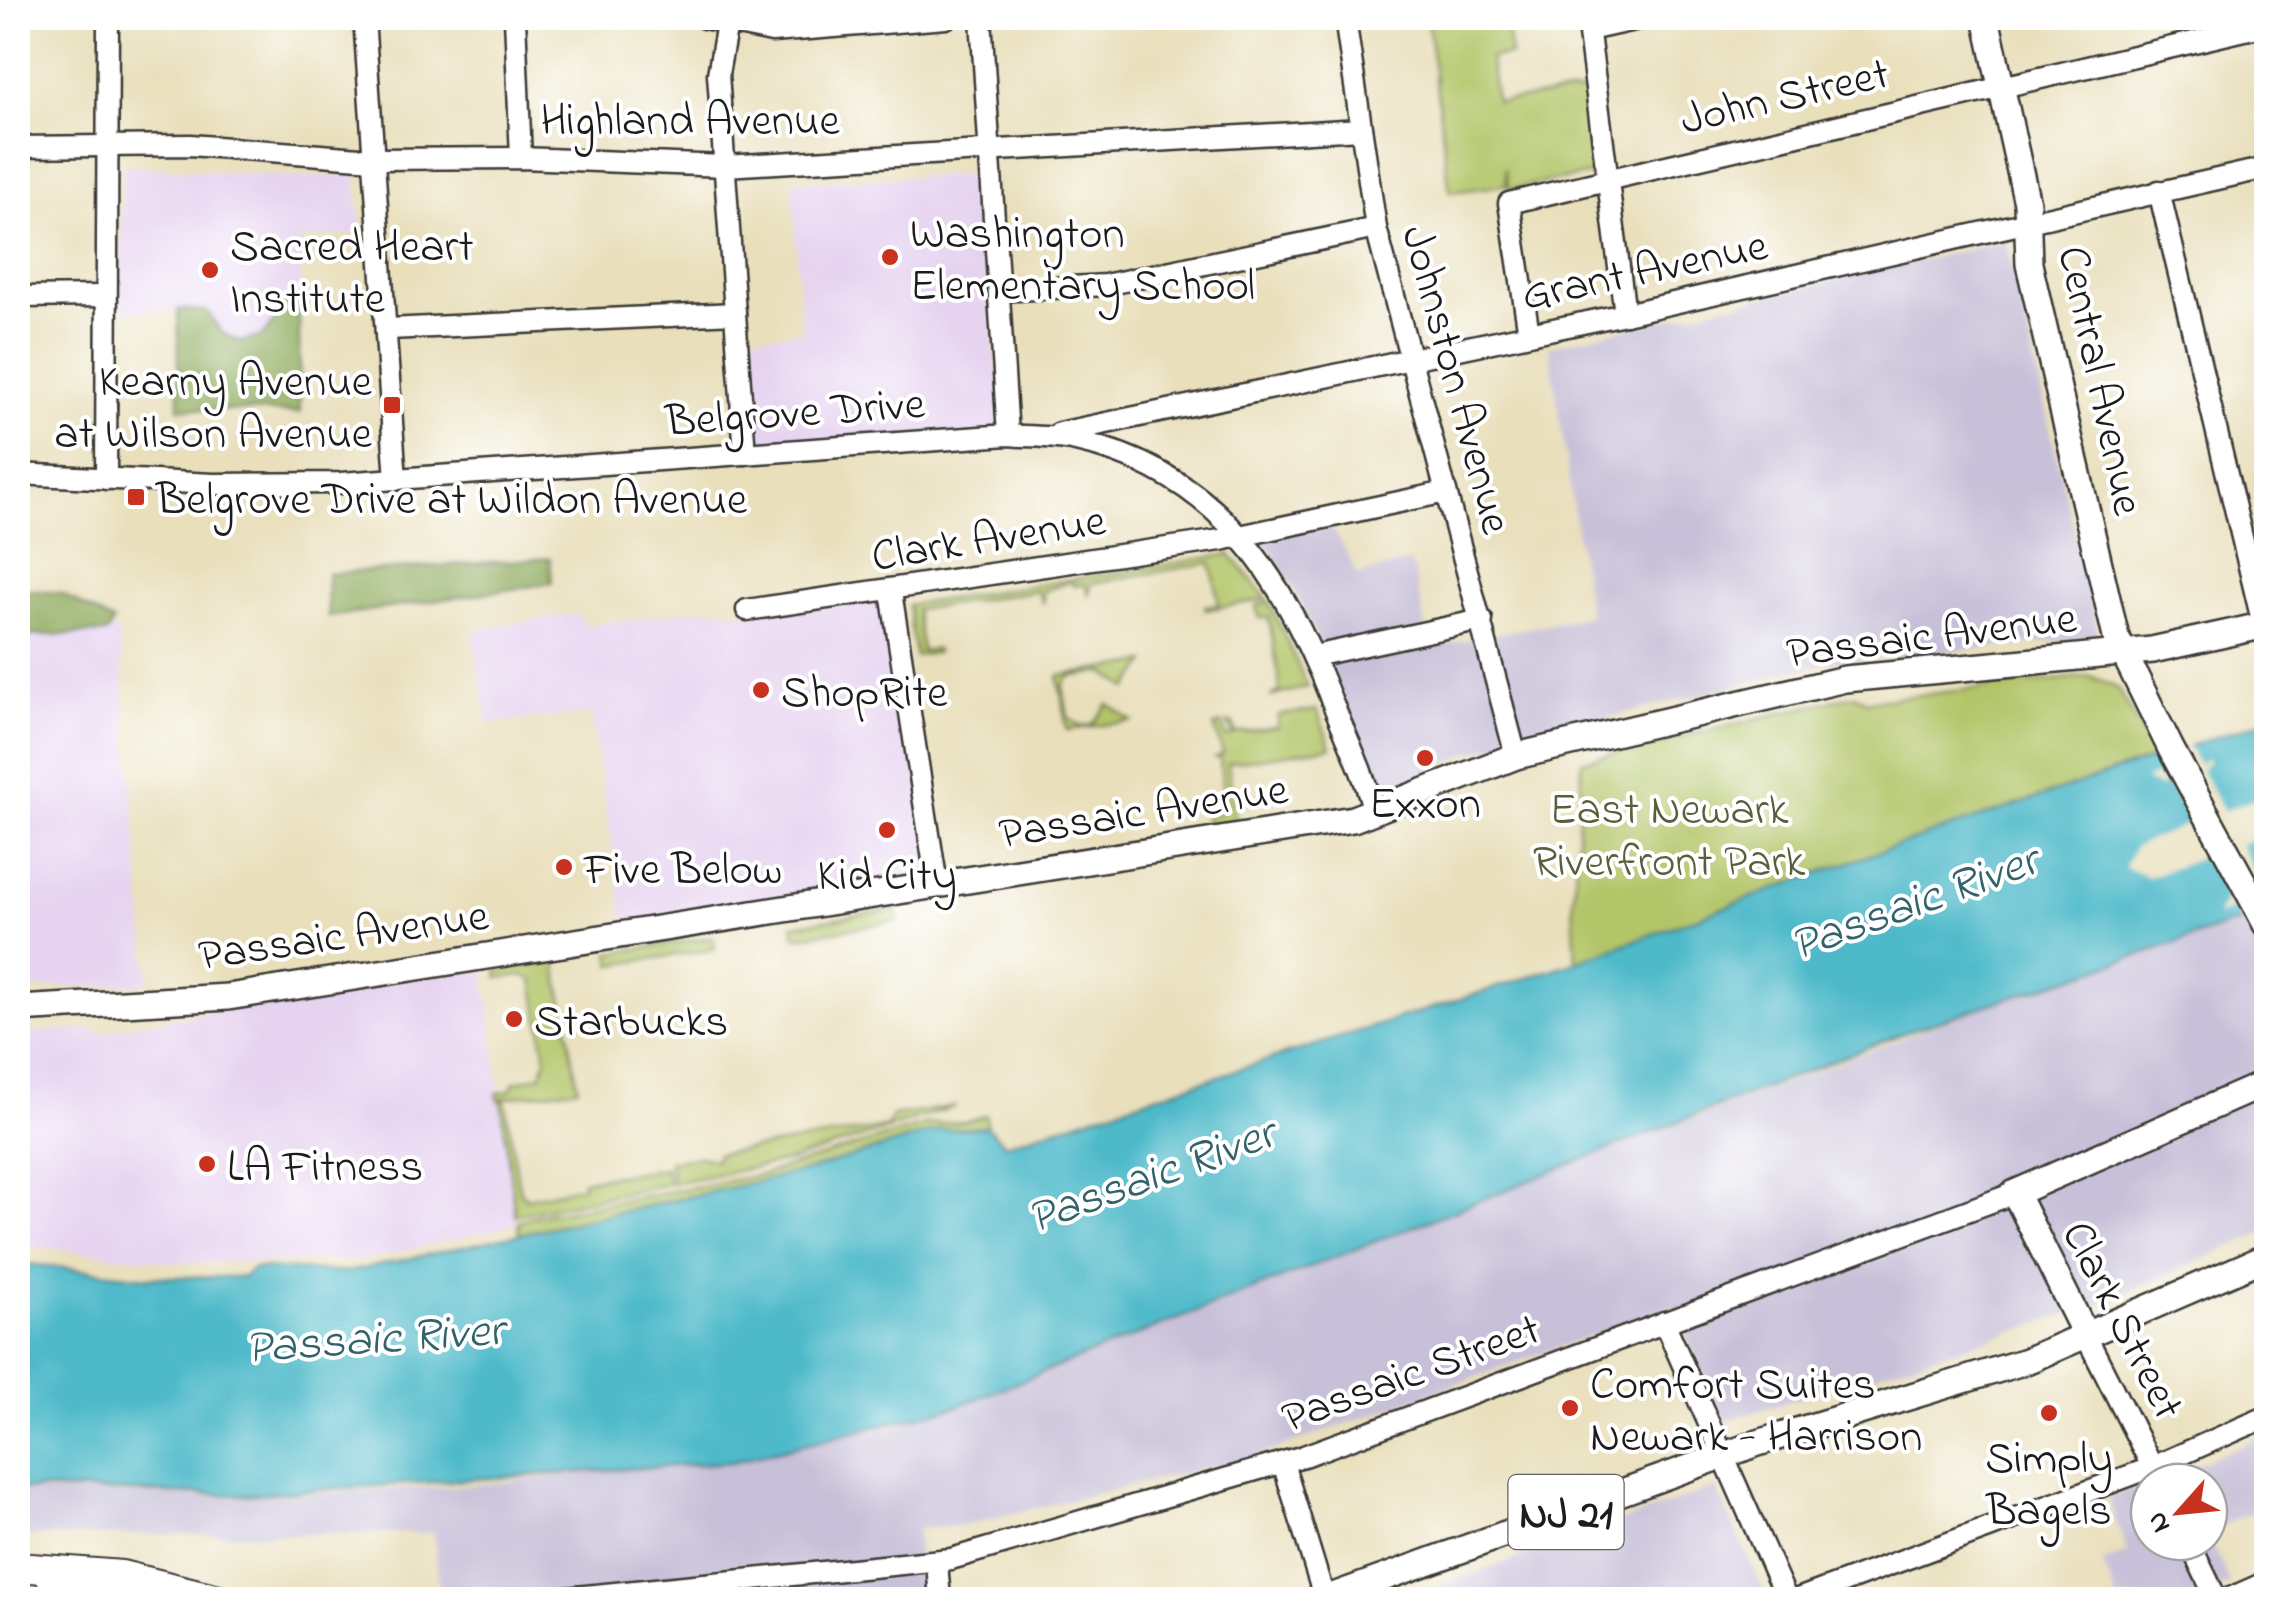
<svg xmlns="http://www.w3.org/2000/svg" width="2284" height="1617" font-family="'Indie Flower',sans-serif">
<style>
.built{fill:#e6d3f0}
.industrial{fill:#c8c0d8}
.green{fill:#b2c568;stroke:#677042;stroke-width:2.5}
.forest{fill:#8daa5c;stroke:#54633c;stroke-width:2.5}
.water{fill:#4db9c9;stroke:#346a72;stroke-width:2.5}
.pier{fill:#e9dfbb}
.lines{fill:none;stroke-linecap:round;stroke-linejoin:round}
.minor-casing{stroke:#3b3934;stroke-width:25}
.major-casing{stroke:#3b3934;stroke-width:30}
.highway-casing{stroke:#3b3934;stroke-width:32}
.minor{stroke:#fff;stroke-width:20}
.major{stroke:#fff;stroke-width:25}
.highway{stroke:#fff;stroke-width:28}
.poi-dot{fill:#c8321e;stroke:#fff;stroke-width:4}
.labels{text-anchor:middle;stroke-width:8;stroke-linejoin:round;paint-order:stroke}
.shield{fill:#fff;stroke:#606060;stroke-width:2.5}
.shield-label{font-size:42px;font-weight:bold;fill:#1c1c1c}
.street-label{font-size:45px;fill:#1c1c1c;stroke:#fff}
.poi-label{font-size:45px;fill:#1c1c1c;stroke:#fff;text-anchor:start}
.park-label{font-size:45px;fill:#58603a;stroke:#fff}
.water-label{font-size:48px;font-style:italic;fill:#32636a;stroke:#fff}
</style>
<rect width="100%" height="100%" fill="#fff"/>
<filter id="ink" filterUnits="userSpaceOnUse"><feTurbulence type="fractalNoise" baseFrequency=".01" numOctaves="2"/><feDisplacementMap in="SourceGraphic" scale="20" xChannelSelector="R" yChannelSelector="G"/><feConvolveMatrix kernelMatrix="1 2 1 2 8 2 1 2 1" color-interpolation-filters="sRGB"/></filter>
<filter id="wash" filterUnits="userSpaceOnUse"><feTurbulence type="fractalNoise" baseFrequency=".0048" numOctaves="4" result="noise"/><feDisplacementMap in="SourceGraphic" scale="40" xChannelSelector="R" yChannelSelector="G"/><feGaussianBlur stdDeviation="2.25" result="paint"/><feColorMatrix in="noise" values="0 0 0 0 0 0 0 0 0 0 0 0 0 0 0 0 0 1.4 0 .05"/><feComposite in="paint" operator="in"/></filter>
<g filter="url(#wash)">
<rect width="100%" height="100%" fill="#e9dfbb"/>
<g class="built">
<path d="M123,166L298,177L356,175L361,233L301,239L300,413L179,408L178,310L120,311Z"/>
<path d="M974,174L1004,432L749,453L741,336L802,332L792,182Z"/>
<path d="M894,589L940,883L626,933L591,713L488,724L472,630L578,614L586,626L712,608L748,614Z"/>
<path d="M96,621L119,634L149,984L18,989V623Z"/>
<path d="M484,967L517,1224L368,1260L182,1263L18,1245V1033L94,1029L100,1034L137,1024Z"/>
</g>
<g class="industrial">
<path d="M2006,241L2099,637L1825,663L1469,753L1380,793L1328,662L1293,586L1262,537L1325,514L1358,575L1411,561L1431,647L1589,616L1549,346Z"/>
<path d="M2266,912V1232L2097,1305L1725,1421L1673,1306L1257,1456L959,1526L917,1529L922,1600L440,1599L434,1533L18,1536V1491L241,1497L474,1485L640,1467L894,1426L2022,992Z"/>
<path d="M2266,1435V1506L2209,1531V1482H2154Z"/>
<path d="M2149,1484V1542L2209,1539L2231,1584L2187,1599H2117L2102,1562L2127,1553L2108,1497Z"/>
<path d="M1716,1487L1767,1599H1405L1511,1561Z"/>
</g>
<g class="green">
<path d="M1427,18H1505L1511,55L1490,58L1496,102L1594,90L1603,172L1509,189L1505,168L1506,185L1450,192Z"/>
<path d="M1230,554L1267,599L1206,610L1205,606L1219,604L1211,563L1092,583L1089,594L1085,584L1073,586L1072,581L1044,591L1042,602L1037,591L916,610L922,651L936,649V653L915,656L908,605Z"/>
<path d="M1269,602L1308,687L1270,697L1280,691L1279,680L1269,618H1259L1256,606Z"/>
<path d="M1147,662L1128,689L1104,672L1069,677L1063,686L1068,717L1080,726L1092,725L1108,704L1132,721L1067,730L1058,676Z"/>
<path d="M2090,676L2119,689L2155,757L1576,962L1573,909L1582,761L1854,695L1867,701Z"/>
<path d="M1317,710L1331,747L1228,763L1236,822L1212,826L1204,818L1224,811L1220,758H1216L1223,754L1214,726L1222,724L1226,737L1234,735L1227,723H1233L1236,733L1277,727L1278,715Z"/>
<path d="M896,909L898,921L795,937L793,925Z"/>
<path d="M713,937L715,949L612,965L610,953Z"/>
<path d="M556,962L578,1088L498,1099L497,1093L510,1091L513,1083L541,1075L546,1059L533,980L523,975L498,978L497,970Z"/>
<path d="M505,1100L520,1192L528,1198L582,1186V1180L666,1168L668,1184L515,1215L501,1101Z"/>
<path d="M956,1106L790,1161L672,1183L669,1161L701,1156L716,1160L717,1154L888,1127L892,1116Z"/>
<path d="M986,1115L987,1127L938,1130L810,1170L519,1234L518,1221L530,1217L765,1174L927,1124L964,1122Z"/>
</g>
<g class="forest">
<path d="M278,301L299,302L300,413L179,408L178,309L207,311L221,332L240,342L263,336L275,319Z"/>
<path d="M550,558L552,583L328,617L327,574Z"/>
<path d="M20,589L60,593L113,622L107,633L18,636Z"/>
</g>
<path class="water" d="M2266,720V913L1909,1031L955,1407L731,1462L242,1495L18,1489V1263L147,1277H243L254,1268L347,1272L380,1265L810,1170L938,1130L987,1127L1005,1144L1576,962L1829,869Z"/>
<path class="pier" d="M2187,744L2199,766L2206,758L2208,763L2201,770L2223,811L2266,795V834L2240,844L2259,882L2266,881L2262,887L2266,917L2244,925L2230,900V911L2217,916L2228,895L2207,856L2148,877L2125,867L2134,847L2190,823L2169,783L2159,787L2144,780L2156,776L2159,782L2166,779L2154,755Z"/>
</g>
<g filter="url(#ink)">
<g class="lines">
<defs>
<g id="minor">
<path d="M364,18L396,480"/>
<path d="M515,18L521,158"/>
<path d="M704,18L772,32L946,18"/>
<path d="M728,18L718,74L745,454"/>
<path d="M981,18L1008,435"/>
<path d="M1345,18L1376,228L1516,756"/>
<path d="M1587,18L1625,314"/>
<path d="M1589,30L1643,18"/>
<path d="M18,147L190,145L373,159L521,158L725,166L1361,129"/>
<path d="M2159,191L2263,625"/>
<path d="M999,291L1105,285L1376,228"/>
<path d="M18,297L103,296"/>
<path d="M388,329L735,313"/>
<path d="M1529,334L1509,203L2266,25"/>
<path d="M1059,433L1625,314L2266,168"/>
<path d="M18,474L213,484L341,483L1008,435C1030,437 1054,436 1076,441C1217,472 1281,573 1331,699C1346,737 1365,774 1374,813"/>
<path d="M106,479L108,18"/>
<path d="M891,592L937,885"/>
<path d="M747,610L1221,540L1446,492"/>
<path d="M1314,656L1482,620"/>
<path d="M1664,1322L1787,1600"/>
<path d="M2086,1336L2160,1482"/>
<path d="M1283,1463L1325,1600"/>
<path d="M2189,1542L2217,1600"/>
<path d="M937,1562L940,1600"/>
<path d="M546,1600L951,1559L1304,1456L2015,1193"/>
<path d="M1795,1600L2153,1467L2266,1417"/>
</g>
<g id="major">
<path d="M1986,18L2027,203L2029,264L2116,637L2171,749L2266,924"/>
<path d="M18,1009L228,997L1353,819L1516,756L1845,679L2152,650L2266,625"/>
<path d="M2086,1336L2015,1193L2266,1083"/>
<path d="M1322,1600L1758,1443L2026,1361L2266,1257"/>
<path d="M2232,1600L2266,1585"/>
</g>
<g id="highway">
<path d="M18,1567L122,1575L223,1600"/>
<path d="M52,1581L123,1600"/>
</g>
</defs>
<use href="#minor" class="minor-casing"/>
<use href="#major" class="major-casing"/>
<use href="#highway" class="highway-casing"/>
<use href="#minor" class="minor"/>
<use href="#major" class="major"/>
<use href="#highway" class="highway"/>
</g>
</g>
<g class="poi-dot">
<circle cx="890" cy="257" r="10"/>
<circle cx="210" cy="270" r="10"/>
<rect x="382" y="395" width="20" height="20" rx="5"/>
<rect x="126" y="487" width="20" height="20" rx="5"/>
<circle cx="761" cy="690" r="10"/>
<circle cx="1425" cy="758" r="10"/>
<circle cx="887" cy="830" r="10"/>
<circle cx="564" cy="867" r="10"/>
<circle cx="514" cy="1019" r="10"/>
<circle cx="207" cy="1164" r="10"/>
<circle cx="1570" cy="1408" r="10"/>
<circle cx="2049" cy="1413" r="10"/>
</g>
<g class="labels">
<rect class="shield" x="1508.5" y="1475" width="115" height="74" rx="8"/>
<g class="shield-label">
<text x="1566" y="1527">NJ 21</text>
</g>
<g class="street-label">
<text transform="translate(1784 94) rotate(-13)" y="16">John Street</text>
<text x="690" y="134">Highland Avenue</text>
<text transform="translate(1644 268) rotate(-12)" y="16">Grant Avenue</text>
<text transform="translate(1459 379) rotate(75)" y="16">Johnston Avenue</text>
<text transform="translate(2103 380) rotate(78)" y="16">Central Avenue</text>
<text transform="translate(795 410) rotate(-4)" y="16">Belgrove Drive</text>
<text transform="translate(988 536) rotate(-9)" y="16">Clark Avenue</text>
<text transform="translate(1931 633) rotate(-7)" y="16">Passaic Avenue</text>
<text transform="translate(1143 809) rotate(-9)" y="16">Passaic Avenue</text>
<text transform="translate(343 933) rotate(-8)" y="16">Passaic Avenue</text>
<text transform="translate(2125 1319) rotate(63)" y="16">Clark Street</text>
<text transform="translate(1410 1371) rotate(-20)" y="16">Passaic Street</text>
</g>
<g class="poi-label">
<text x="910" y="247">Washington<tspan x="910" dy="52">Elementary School</tspan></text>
<text x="230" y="260">Sacred Heart<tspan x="230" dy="52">Institute</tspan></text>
<text x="372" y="395" text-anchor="end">Kearny Avenue<tspan x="372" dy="52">at Wilson Avenue</tspan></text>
<text x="156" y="513">Belgrove Drive at Wildon Avenue</text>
<text x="781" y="706">ShopRite</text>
<text x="1425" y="817" text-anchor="middle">Exxon</text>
<text x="584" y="883">Five Below</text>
<text x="887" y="889" text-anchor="middle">Kid City</text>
<text x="534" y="1035">Starbucks</text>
<text x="227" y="1180">LA Fitness</text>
<text x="1590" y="1398">Comfort Suites<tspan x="1590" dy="52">Newark - Harrison</tspan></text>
<text x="2049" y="1472" text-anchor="middle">Simply<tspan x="2049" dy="52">Bagels</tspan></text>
</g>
<g class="park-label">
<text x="1669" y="823">East Newark<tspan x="1669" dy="52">Riverfront Park</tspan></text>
</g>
<g class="water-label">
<text transform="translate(1913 900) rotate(-20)" y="17">Passaic River</text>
<text transform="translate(1150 1173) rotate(-20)" y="17">Passaic River</text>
<text transform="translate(374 1336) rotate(-4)" y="17">Passaic River</text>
</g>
</g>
<rect width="2284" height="1617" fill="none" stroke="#fff" stroke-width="60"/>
<g transform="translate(2179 1512) rotate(243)"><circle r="48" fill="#ffffff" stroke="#a4a4a4" stroke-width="2.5"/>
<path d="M0-8L18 38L0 25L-18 38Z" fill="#c8321e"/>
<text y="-15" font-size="28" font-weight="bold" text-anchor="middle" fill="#1c1c1c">N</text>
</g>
</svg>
